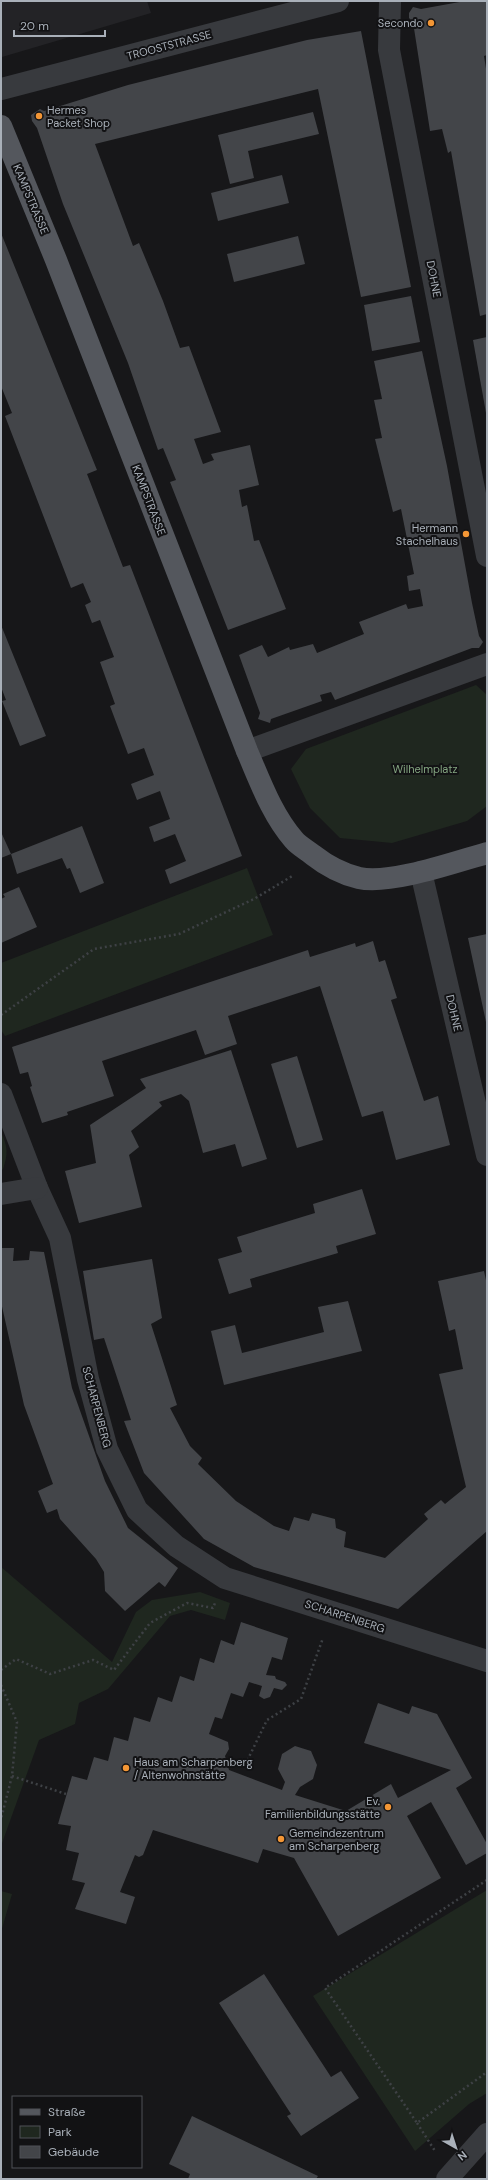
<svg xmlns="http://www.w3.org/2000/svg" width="488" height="2180" font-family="'DM Sans',sans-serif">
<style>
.built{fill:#232326}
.green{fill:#1f271f}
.building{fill:#434549}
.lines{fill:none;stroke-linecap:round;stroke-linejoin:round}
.path{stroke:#3e4145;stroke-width:2.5;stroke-dasharray:2 3;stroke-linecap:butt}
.minor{stroke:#383a3e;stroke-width:22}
.major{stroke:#54575d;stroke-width:22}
.poi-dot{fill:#f39635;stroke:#121214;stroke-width:1.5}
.labels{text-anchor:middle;stroke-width:4;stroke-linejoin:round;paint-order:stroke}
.poi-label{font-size:11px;fill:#a9b0b9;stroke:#121214;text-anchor:end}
.street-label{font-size:11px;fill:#a9b0b9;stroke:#121214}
.park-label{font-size:11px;fill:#83a480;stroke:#121214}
</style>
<rect width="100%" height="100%" fill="#171719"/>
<path class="built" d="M1,1H147L151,13L2,57Z"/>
<g class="green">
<path d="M476,685L487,695V806L467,821L392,843L340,838L310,808L291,769L306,749Z"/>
<path d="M247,868L273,935L5,1036L1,1030V963Z"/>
<path d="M1,1132C8,1147 8,1154 3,1169L1,1171Z"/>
<path d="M1,1567L112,1662L136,1612L152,1600L200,1592L230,1603L225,1620L191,1610L170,1616L108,1689L79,1703L75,1724L39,1740L1,1846Z"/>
<path d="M487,1890V2093L469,2104L415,2151L313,1996Z"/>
<path d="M1,1891L12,1894L1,1932Z"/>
</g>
<g class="building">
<path d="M465,1H487V55L484,56L487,75V314L480,316L451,151L448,153L442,129L430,131L413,22L409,18V13L413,7L421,9Z"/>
<path d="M361,31L411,287L361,297L318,89L95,144L133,246L139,243L163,301L180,348L189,346L221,432L194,439L203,464L214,460L211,454L250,445L259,485L239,490L242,507L247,505L254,541L259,540L286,609L228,630L170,482L176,480L163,448L158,450L128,363L63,204L37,128L32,121L31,115L40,109L44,111L128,85L307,40Z"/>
<path d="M313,112L319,134L248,151L254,178L230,184L218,135Z"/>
<path d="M282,175L289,203L218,221L211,193Z"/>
<path d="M1,233L97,470L87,474L123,567L130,565L242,856L170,884L165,870L186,861L175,834L154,842L149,827L170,819L160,791L137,800L131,784L154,775L144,748L128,754L110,706L115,704L100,662L114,657L100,620L92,623L85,605L91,602L83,583L71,588L5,416L12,413L1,386Z"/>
<path d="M298,236L305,264L234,282L227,254Z"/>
<path d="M411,296L420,342L372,351L364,305Z"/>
<path d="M487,337V412L486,413L473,340Z"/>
<path d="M422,351L447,466L472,603L479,636L483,642L479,648H472L335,700L331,692L320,695L322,701L271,719L270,723L258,719L260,713L239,655L262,645L268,657L289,647L290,650L313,644L317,653L364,634L359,622L406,604L408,609L423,606L420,589L409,591L407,576L414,574L401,509L393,512L375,439L382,438L374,400L382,399L374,361Z"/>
<path d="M1,625L46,736L20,746L2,701L6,700L1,687Z"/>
<path d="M82,826L104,883L80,893L70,868L67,869L62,858L17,874L11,854Z"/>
<path d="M1,832L11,854L1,858Z"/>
<path d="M19,887L37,927L1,943V899L5,897L3,894Z"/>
<path d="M487,934V1022H486L468,938Z"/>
<path d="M373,941L379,962L385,960L397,998L391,1000L424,1101L438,1096L450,1145L396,1160L383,1111L362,1117L320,986L228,1016L237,1044L205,1055L196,1030L102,1061L114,1096L67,1112L68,1115L42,1123L30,1087L32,1086L28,1072L20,1074L12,1047L308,950L310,957L355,943L356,947Z"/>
<path d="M231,1050L267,1159L242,1167L235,1144L203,1153L189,1101L181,1094L159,1102L162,1106L131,1131L139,1147L129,1155L142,1207L79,1223L65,1171L96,1163L90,1125L146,1088L140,1079Z"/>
<path d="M297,1056L323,1140L297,1148L271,1064Z"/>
<path d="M362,1189L376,1234L336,1246L338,1253L250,1279L252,1287L229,1294L218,1259L242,1252L237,1237L315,1213L313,1204Z"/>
<path d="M1,1248H14L13,1261L29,1260L30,1251L44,1252L72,1388L105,1481L128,1528L178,1568L165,1587L159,1582L125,1611L105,1591L104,1572L96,1559L60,1519L57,1509L47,1513L38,1491L53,1484L24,1405L1,1302Z"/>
<path d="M152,1259L162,1318L151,1324L177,1405L170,1408L190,1446L202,1458L198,1464L236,1501L274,1526L289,1531L294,1517L309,1521L312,1513L335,1519L336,1528L346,1532L344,1547L385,1558L428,1519L424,1514L441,1500L445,1504L466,1487L439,1374L463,1369L455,1329L449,1331L438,1281L484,1271L487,1285V1531L398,1609L254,1567L204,1539L144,1473L124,1421L131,1420L104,1338L94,1340L83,1271Z"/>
<path d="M348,1301L362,1351L224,1385L211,1331L235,1325L242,1353L324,1332L318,1307Z"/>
<path d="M241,1622L288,1638L282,1660L272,1657L266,1675L275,1676L276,1679L285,1682L287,1685L282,1690L274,1688L270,1697L264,1699L259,1696L262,1686L249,1682L243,1697L231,1693L222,1719L215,1717L209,1734L228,1742L229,1749L225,1756L229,1770L282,1790L285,1782L278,1769L282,1754L295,1746L311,1751L317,1765L313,1779L300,1787L295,1795L346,1811L391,1784L398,1798L451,1770L364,1743L378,1703L409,1714L412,1706L437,1714L472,1778L456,1788L487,1844V1853L466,1865L431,1802L407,1816L441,1878L338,1936L294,1858L263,1849L258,1863L153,1830L143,1855L139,1857L135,1855L120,1892L135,1897L126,1924L75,1909L85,1883L72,1880L79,1853L66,1850L71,1826L58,1824L72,1776L87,1780L94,1757L108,1761L114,1737L128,1741L134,1717L150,1722L158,1697L172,1702L180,1676L194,1681L200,1658L214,1663L221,1640L234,1645Z"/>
<path d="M264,1974L331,2077L341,2071L359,2098L301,2136L287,2116L291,2114L219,2003Z"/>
<path d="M192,2116L318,2176L316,2179H188L190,2174L169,2164Z"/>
</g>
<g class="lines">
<g class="path">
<path d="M1,1015L94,949L179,934L254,899L294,875"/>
<path d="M1,1670L16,1659L50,1674L93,1660L114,1670L150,1623L187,1603L213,1608L215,1603"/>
<path d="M1,1685L17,1722L12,1776L1,1819"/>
<path d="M227,1763L248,1759L267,1720L301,1699L323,1638"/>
<path d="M12,1776L66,1794"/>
<path d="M487,1880L325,1988L417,2123L487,2072"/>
<path d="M417,2123L435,2151"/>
</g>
<g class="minor">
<path d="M390,1L389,50L487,556"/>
<path d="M1,89L338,1"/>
<path d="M247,751L487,664"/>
<path d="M421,872L487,1155"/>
<path d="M1,1094L37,1188L60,1238L88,1379L107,1449L137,1510L176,1546L225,1578L487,1661"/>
<path d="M1,1194L37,1188"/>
<path d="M447,2179L487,2134"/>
</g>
<path class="major" d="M1,126L56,260L247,751C260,781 272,815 294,840C299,846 307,850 313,855C327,866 342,874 359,878C390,885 455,862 487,853"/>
</g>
<g class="poi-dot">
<circle cx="431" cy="23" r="4"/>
<circle cx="39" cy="116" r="4"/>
<circle cx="466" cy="534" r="4"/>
<circle cx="126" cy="1768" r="4"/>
<circle cx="388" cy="1807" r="4"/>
<circle cx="281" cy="1839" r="4"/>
</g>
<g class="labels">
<g class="poi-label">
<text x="423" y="27">Secondo</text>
<text x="47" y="114" text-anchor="start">Hermes<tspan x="47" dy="13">Packet Shop</tspan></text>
<text x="458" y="532">Hermann<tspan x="458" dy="13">Stachelhaus</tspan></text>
<text x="134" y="1766" text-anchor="start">Haus am Scharpenberg<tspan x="134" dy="13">/ Altenwohnstätte</tspan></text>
<text x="380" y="1805">Ev.<tspan x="380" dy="13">Familienbildungsstätte</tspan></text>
<text x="289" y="1837" text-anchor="start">Gemeindezentrum<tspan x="289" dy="13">am Scharpenberg</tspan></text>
</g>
<g class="street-label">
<text transform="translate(169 45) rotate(-15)" y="4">TROOSTSTRASSE</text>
<text transform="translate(31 199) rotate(67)" y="4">KAMPSTRASSE</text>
<text transform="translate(434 279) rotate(79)" y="4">DOHNE</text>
<text transform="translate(149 500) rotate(69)" y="4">KAMPSTRASSE</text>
<text transform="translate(454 1013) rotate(77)" y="4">DOHNE</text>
<text transform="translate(97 1407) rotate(75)" y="4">SCHARPENBERG</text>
<text transform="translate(345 1616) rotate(18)" y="4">SCHARPENBERG</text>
</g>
<g class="park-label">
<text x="425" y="773">Wilhelmplatz</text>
</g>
</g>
<rect width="488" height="2180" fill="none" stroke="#a9b0b9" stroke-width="4"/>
<rect x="12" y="2096" width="130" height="72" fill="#121214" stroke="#4e5156"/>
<rect x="20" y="2109" width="20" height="6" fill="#54575d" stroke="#4e5156"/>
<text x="48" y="2116" font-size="12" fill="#a9b0b9">Straße</text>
<rect x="20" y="2126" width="20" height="12" fill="#1f271f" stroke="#4e5156"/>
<text x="48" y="2136" font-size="12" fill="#a9b0b9">Park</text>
<rect x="20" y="2146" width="20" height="12" fill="#434549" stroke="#4e5156"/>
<text x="48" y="2156" font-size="12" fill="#a9b0b9">Gebäude</text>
<g transform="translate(456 2148) rotate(141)" stroke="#121214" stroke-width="3" paint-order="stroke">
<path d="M0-3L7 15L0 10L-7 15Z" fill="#a9b0b9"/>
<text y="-6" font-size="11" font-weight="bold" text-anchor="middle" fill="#a9b0b9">N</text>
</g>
<path d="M14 30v6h91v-6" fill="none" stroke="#a9b0b9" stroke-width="2"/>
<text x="20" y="30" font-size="12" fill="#a9b0b9" stroke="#121214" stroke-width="3" paint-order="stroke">20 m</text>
</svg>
